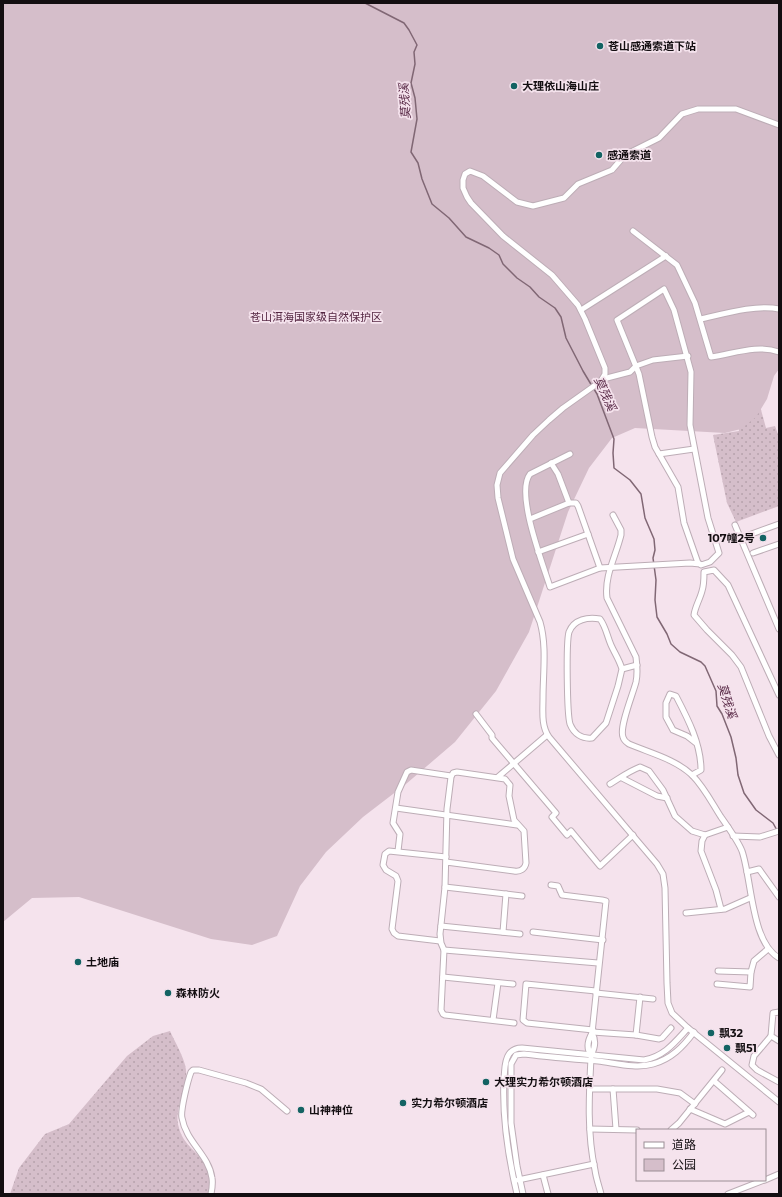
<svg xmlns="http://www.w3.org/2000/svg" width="782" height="1197" font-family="Montserrat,'Noto Sans SC',sans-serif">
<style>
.grass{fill:url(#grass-dots)}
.park{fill:#d5beca}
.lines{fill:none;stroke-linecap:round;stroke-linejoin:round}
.stream{stroke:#806774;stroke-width:1.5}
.minor-casing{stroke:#bdadb6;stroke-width:7}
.minor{stroke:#fff;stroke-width:5}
.poi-dot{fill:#136363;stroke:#f5e3ed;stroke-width:1.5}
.labels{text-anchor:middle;stroke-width:3.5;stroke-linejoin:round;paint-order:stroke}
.poi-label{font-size:11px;font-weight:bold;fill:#130e11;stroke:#f5e3ed;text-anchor:start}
.park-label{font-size:11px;fill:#552743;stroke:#f5e3ed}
.water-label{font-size:12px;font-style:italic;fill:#5b2c49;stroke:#f5e3ed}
</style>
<defs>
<pattern id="grass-dots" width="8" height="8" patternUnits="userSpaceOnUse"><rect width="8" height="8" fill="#d5beca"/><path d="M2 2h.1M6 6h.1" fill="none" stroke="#b6a2ac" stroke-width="1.8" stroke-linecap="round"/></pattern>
</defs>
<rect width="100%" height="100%" fill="#f5e3ed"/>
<g class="grass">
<path d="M757,395L766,428L775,426L779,437V506L736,522L727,503L713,435L739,431L736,398Z"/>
<path d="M170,1031C175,1042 185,1059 186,1070C188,1089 173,1108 179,1128C186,1155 217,1155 208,1194H10L19,1168L45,1134L69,1124L127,1056L153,1036Z"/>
</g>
<path class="park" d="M3,3H779V369L774,376L767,399L756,417L741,429L725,433L635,428L612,438L589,468L568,512L529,632L496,691L455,742L406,784L363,817L326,852L300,886L277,936L252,945L211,939L79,897L32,898L3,922Z"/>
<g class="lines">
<g class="stream">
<path d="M365,3L404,23L409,30L417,45L414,52L415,64L411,83L415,98L417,119L411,152L418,163L422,179L432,204L449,218L466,237L489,248L499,255L503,264L517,278L530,287L539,297L555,308L561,317L566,338L583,371L592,386"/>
<path d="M594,389L597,394L614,439L613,453L614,468L630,480L641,494L645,518L654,539L655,550L653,558L656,580L655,600L657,617L667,634L671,644L680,652L701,662L705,666L716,691L717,706L722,714L731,737L736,758L738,775L744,793L756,810L773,823L779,834"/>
</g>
<defs>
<g id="minor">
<path d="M779,125L736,109H698L682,114L659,138L625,155L612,170L578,184L564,198L533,206L517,202L483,176L470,171L465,174L463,180V188L467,197L471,203L503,236L552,275L578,305L585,319L605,368V374L601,381L563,408L549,420L533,435L500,473L497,485L498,498L513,559L540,622C547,646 543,673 543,698C543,711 541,726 549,737L657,864L663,874L665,888L667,983L668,1003L672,1013L688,1028L779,1102"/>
<path d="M633,231L677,265L695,303L711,357C733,354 757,344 779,352"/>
<path d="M581,310L666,256"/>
<path d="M701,319C723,314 757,304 779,309"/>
<path d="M603,379L630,372L636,366L653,360L688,356"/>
<path d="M570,454L530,474C515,493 543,564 550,587L600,568L690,563L700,564"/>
<path d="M659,454L694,449"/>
<path d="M569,503H576L578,506L600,568"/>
<path d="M613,515L621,530V535C616,556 604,576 607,598L636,657C637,665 638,673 636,682C633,694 619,727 623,737C624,741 626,742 629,744C650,753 675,759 692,775C704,787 712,803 721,817C728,827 738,841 742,851C752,880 751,942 779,958"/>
<path d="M530,519L569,503L558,474L551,463"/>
<path d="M735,525L779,629"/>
<path d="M746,536L779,524"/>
<path d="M538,552L588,534"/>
<path d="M753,553L779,544"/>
<path d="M698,563L684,523L678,487L655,447L652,437L639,374L617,320L664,289L674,310L691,372L690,425L708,518L719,553L710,562L701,565"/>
<path d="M622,669L618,686L606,723L592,738C582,739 574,734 570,724C567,714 566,642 569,632C574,619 588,617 600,619C606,627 607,636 611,645C615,654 619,659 622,669L637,665"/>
<path d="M779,695L728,585L714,570L704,572C704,578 704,585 702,591C700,599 695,607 694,615L707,630L732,655L741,667L769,736L779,755"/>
<path d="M476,714L492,735V738L556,813L552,817L567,835L571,831L600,866L633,835"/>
<path d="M692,775L701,770C701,744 688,719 676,696L670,694L666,703V717L673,730L687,736L696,743"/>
<path d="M498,777L547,735"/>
<path d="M622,778L657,796L667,798"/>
<path d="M610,784C620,778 629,771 640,767L649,771L663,790L675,816L692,831L705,835"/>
<path d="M396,808L517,825"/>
<path d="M733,836L760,837L779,831"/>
<path d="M398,851L400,834L393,823L398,792L407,772L411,770L451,776"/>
<path d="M446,862L514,871C520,872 525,869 526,863L524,831L514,820L509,796L510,785L505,779L457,772L453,773L451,777L447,809L445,887L440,934L441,943L444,950L441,1010L443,1014L445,1015L514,1023"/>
<path d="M747,872L759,869L779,897"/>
<path d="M551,885L558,886L562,895L602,900L606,901L592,1033C596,1040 595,1048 591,1055C586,1048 588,1040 592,1033"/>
<path d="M445,887L522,896"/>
<path d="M721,909L716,890L701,851L702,841L705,835L728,827"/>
<path d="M686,913L725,909L750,898"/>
<path d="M441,926L520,934"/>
<path d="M503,932L506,894"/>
<path d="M533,932L603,940"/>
<path d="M440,941L398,936L394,933L392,929L398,881L396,876L386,870L383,865L385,854L389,851L446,857"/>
<path d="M444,950L598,963"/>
<path d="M718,971L751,972L754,961L768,949"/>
<path d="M443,977L513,984"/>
<path d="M717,984L750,987L751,972"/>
<path d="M596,993L653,999"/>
<path d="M779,1012L773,1013L771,1036L779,1041"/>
<path d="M493,1020L498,983"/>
<path d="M593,1030L527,1023L523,1020L526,984L596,991"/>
<path d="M592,1032L636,1035L659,1039L662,1038L671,1028"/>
<path d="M636,1035L640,997"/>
<path d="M771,1036L754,1056L752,1065L757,1070L779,1082"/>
<path d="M591,1058C589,1095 587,1134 595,1170C596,1178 599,1186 601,1194"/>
<path d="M714,1081L753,1115"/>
<path d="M590,1089H657L680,1093L695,1104"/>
<path d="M613,1089L616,1129"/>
<path d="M690,1109L725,1124L749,1112"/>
<path d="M590,1129L637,1130"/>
<path d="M671,1130L679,1123L722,1070"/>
<path d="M543,1175L548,1194"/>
<path d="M518,1180L594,1164"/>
<path d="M765,1180L779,1174"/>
<path d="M211,1194C212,1189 213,1184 212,1178C209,1155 186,1142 182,1118C180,1111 188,1080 191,1072L193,1070H199L246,1083L261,1089L287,1111"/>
<path d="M517,1194C508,1156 502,1118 504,1078C505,1071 504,1061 509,1054C512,1050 516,1048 522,1048L644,1060C665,1056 675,1042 688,1028"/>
<path d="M523,1194L517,1166L511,1123V1064L516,1055L524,1054C549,1057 573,1059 598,1061C615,1063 636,1069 653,1064C671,1059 683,1047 694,1032"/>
<path d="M728,1194L764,1180"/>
</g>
</defs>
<use href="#minor" class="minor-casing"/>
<use href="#minor" class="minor"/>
</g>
<g class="poi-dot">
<circle cx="600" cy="46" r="4"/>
<circle cx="514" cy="86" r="4"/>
<circle cx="599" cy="155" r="4"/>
<circle cx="763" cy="538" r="4"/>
<circle cx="78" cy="962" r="4"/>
<circle cx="168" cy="993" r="4"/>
<circle cx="711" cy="1033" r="4"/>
<circle cx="727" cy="1048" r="4"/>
<circle cx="486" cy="1082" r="4"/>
<circle cx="403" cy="1103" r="4"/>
<circle cx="301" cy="1110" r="4"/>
</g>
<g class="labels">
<g class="poi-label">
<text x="608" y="50">苍山感通索道下站</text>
<text x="522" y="90">大理依山海山庄</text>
<text x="607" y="159">感通索道</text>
<text x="755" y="542" text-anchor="end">107幢2号</text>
<text x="86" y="966">土地庙</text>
<text x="176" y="997">森林防火</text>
<text x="719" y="1037">飘32</text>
<text x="735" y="1052">飘51</text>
<text x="494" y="1086">大理实力希尔顿酒店</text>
<text x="411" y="1107">实力希尔顿酒店</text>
<text x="309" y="1114">山神神位</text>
</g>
<g class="park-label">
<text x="316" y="321">苍山洱海国家级自然保护区</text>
</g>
<g class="water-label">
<text transform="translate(405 101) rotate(-94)" y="4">莫残溪</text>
<text transform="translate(605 394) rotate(66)" y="4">莫残溪</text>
<text transform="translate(727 701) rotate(72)" y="4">莫残溪</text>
</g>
</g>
<rect width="782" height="1197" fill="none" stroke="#130e11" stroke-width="8"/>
<rect x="636" y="1129" width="130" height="52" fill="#f5e3ed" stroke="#9b8e95"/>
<rect x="644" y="1142" width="20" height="6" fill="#ffffff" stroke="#9b8e95"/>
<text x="672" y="1149" font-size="12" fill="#130e11">道路</text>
<rect x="644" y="1159" width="20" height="12" fill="#d5beca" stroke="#9b8e95"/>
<text x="672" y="1169" font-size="12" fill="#130e11">公园</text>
</svg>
